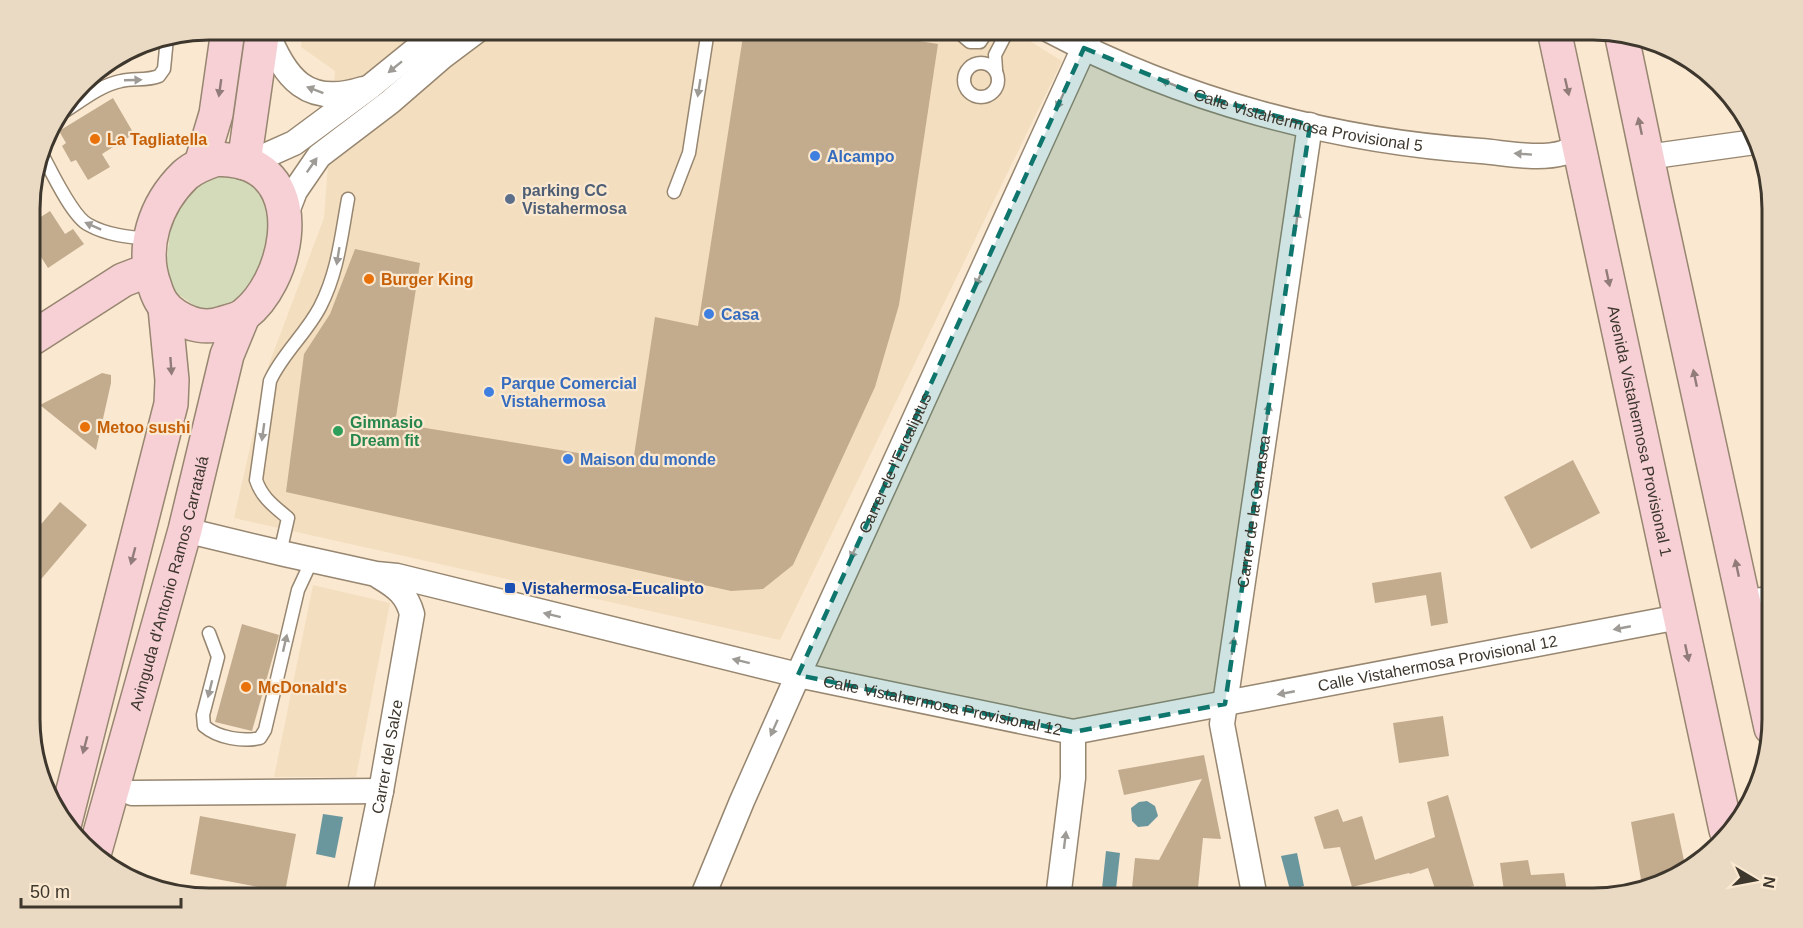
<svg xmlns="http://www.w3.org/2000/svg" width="1803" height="928" font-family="Helvetica,sans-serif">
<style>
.built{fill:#f3debf}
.green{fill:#d3dbbb}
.water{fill:#6a979e}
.building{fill:#c3ac8e}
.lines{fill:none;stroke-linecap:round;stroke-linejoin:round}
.lane-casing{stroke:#978670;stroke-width:15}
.street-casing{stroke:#978670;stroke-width:27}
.secondary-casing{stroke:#978670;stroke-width:36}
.lane{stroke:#fff;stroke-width:12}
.street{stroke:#fff;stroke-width:24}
.secondary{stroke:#f7d0d6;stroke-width:33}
.oneway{fill:#9e9b96}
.oneway2{fill:#917c79}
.marked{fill:#0f766e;fill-opacity:0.2;stroke:#0f766e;stroke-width:4.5;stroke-dasharray:12 8;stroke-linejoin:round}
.food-dot{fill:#e8710a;stroke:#fae8d0;stroke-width:2}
.shop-dot{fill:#3f7fe0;stroke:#fae8d0;stroke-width:2}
.service-dot{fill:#5c6f8a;stroke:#fae8d0;stroke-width:2}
.leisure-dot{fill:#2e9e5b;stroke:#fae8d0;stroke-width:2}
.transit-dot{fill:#1a4fb4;stroke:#fae8d0;stroke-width:2}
.labels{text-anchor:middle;stroke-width:4.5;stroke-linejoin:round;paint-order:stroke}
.street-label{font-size:16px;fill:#3e372d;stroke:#fae8d0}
.food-label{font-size:16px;font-weight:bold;fill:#c56008;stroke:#fae8d0;text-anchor:start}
.shop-label{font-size:16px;font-weight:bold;fill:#366cbe;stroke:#fae8d0;text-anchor:start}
.service-label{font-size:16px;font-weight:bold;fill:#4e5e75;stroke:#fae8d0;text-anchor:start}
.leisure-label{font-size:16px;font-weight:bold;fill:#27864d;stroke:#fae8d0;text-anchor:start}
.transit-label{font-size:16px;font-weight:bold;fill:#164399;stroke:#fae8d0;text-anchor:start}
.rim{fill:none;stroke:#3e372d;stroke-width:3}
</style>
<rect width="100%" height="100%" fill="#fae8d0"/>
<g class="built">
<path d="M303,30H1012L1062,61L780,640L234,518L269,364L324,218L335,71L301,47Z"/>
<path d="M313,585L390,603L356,777H274Z"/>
</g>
<path class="green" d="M213,175H231L247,178L260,190L270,215L266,260L241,300L221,310L199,309L175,292L168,278L167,259L170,232L179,206L195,189Z"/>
<g class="water">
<path d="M1147,801L1155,806L1158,816L1148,826L1138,827L1132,821L1131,808L1139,802Z"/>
<path d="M323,814L343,817L335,858L316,854Z"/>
<path d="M1106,851L1120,853L1115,898H1101Z"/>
<path d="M1297,853L1304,886L1290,890L1281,856Z"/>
</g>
<g class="building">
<path d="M744,30H913V40L938,44L899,305L875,387L793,565L763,589L731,591L286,492L304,354L330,314L355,249L420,263L395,423L633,462L655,317L698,326Z"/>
<path d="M113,98L134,134L102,154L110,167L88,180L76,160L71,162L62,146L66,143L59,131Z"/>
<path d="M50,211L65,234L73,229L84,244L48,268L31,241L30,224Z"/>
<path d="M102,373L111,375V383L96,450L40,405Z"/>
<path d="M1573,460L1600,513L1531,549L1504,497Z"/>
<path d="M60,502L87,525L31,591V536Z"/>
<path d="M1441,572L1448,623L1431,626L1426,595L1375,603L1372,583Z"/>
<path d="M242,624L279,635L252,731L215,722Z"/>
<path d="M1443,716L1449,756L1399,763L1393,723Z"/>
<path d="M1204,755L1221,839L1203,838L1197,898H1131L1135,858L1159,860L1202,779L1124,795L1118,770Z"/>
<path d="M1448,795L1474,886L1437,895L1428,868L1410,874L1409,873L1352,887L1340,847L1324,849L1314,817L1338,809L1343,822L1362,816L1375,860L1435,837L1427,802Z"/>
<path d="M1674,813L1686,870L1642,885L1631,822Z"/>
<path d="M200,816L296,834L285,892L190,874Z"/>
<path d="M1528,860L1531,875L1564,873L1568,898H1505L1500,863Z"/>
</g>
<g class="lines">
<defs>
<g id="lane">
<path d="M956,30L970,42H980L988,30"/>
<circle cx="981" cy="80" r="17"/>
<path d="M996,70L995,55L1008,30"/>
<path d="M62,113C80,102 100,85 121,81C134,78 147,81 159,76L164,69L167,38"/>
<path d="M42,154C51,171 73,218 89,225C107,235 128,237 149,239"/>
<path d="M674,192L689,153L708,30"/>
<path d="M280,553L288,518C274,506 262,498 256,480L270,381C282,354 306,334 320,307C338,272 341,237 348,199"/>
<path d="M209,633L218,657L203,715L204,726C218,738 243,742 260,738L265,730L298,590L312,560"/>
</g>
<g id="street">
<path d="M266,30C285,79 307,107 363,89"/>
<path id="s1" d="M1049,30C1181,100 1332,141 1481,151C1506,153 1538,160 1563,153C1569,151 1574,147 1579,145"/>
<path d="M1647,157L1755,142"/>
<path d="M247,164L294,143L371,86L440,30"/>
<path d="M285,217L295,191L319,156L390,102L442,57L478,30"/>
<path id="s2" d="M185,530L285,554L376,574L397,576L798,675L1073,732L1679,617"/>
<path d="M1744,603L1773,598"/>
<path d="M132,793L381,791"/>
<path id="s3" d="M359,898L381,791L412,614C407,595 397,587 380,577"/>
<path id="s4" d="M702,898L742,801L798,675L1092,30"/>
<path d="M1058,898L1073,778V732"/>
<path id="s5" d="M1255,898L1222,724L1310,125"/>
</g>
<g id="secondary">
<path id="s6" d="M1554,30L1726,830"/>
<path d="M1622,37L1655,195L1771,728"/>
<path d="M217,159C228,160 238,160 248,164C308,187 286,283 244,315C239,319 230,321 223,323C207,329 190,325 176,316C164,308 159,300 155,287C140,248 155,204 185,175C194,167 205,163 217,159Z"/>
<path d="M244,163L263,30"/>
<path d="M201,164L216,114L228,30"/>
<path d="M31,339L123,280L136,275L150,274"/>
<path d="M65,822L171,404L172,380L165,308"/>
<path id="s7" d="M95,851L185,530L227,355L243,316"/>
</g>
</defs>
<use href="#lane" class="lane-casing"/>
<use href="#street" class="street-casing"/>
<use href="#secondary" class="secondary-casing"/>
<use href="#lane" class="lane"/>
<use href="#street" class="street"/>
<use href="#secondary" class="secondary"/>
</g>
<defs><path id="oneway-solid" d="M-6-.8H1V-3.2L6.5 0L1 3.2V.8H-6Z" transform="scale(1.5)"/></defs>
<g class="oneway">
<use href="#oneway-solid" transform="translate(395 67) rotate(141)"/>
<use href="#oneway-solid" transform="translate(133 80) rotate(-2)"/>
<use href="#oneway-solid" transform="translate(1169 83) rotate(-158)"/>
<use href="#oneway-solid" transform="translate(699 88) rotate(99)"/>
<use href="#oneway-solid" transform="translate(315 90) rotate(-159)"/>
<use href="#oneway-solid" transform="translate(1060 101) rotate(115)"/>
<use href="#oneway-solid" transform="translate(1523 154) rotate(-176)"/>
<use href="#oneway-solid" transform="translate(312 165) rotate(-55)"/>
<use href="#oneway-solid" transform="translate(1297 219) rotate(-82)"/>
<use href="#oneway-solid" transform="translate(93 226) rotate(-156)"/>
<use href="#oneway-solid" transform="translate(338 256) rotate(99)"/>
<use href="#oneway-solid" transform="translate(979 278) rotate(115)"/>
<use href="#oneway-solid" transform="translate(1268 412) rotate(-82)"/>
<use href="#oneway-solid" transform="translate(263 432) rotate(98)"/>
<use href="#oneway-solid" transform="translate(854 551) rotate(115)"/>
<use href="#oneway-solid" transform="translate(552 615) rotate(-166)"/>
<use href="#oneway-solid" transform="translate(1622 628) rotate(169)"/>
<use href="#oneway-solid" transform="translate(285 643) rotate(-77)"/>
<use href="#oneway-solid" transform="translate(1233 646) rotate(-82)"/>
<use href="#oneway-solid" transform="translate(741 661) rotate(-166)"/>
<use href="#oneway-solid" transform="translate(210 689) rotate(104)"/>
<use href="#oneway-solid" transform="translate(1286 693) rotate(169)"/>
<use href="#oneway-solid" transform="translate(774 728) rotate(114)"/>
<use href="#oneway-solid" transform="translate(1065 840) rotate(-83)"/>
</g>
<g class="oneway2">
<use href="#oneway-solid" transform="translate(1567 87) rotate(77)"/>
<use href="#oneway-solid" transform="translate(220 88) rotate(98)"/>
<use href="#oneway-solid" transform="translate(1640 126) rotate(-102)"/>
<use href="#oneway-solid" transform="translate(1608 278) rotate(78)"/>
<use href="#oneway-solid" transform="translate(171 366) rotate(86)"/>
<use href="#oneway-solid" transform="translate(1695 378) rotate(-102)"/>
<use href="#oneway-solid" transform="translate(133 556) rotate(105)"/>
<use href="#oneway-solid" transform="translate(1737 568) rotate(-102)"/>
<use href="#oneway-solid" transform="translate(1687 653) rotate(78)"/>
<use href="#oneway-solid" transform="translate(85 745) rotate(105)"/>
</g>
<path class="marked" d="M1084,48L1198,95L1310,125L1225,704L1073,732L798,675Z"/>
<g class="food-dot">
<circle cx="95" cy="139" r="6"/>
<circle cx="369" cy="279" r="6"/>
<circle cx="85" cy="427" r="6"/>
<circle cx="246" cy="687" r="6"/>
</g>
<g class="shop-dot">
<circle cx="815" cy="156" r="6"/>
<circle cx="709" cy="314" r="6"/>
<circle cx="489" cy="392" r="6"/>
<circle cx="568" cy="459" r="6"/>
</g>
<circle class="service-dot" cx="510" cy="199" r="6"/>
<circle class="leisure-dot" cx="338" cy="431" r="6"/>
<rect class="transit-dot" x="504" y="582" width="12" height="12" rx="3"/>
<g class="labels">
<g class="street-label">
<text dy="6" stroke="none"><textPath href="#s1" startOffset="276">Calle Vistahermosa Provisional 5</textPath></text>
<text dy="6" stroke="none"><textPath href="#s6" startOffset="410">Avenida Vistahermosa Provisional 1</textPath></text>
<text dy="6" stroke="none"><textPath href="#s4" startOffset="476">Carrer de l'Eucaliptus</textPath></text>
<text dy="6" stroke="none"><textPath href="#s5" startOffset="392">Carrer de la Carrasca</textPath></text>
<text dy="6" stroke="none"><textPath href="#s7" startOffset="278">Avinguda d'Antonio Ramos Carratalá</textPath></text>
<text dy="6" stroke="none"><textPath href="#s2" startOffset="1282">Calle Vistahermosa Provisional 12</textPath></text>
<text dy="6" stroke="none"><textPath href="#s2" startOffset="778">Calle Vistahermosa Provisional 12</textPath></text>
<text dy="6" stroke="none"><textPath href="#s3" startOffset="144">Carrer del Salze</textPath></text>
</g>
<g class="food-label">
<text x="107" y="145">La Tagliatella</text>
<text x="381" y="285">Burger King</text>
<text x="97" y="433">Metoo sushi</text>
<text x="258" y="693">McDonald's</text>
</g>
<g class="shop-label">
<text x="827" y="162">Alcampo</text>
<text x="721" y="320">Casa</text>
<text x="501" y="389">Parque Comercial<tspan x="501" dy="18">Vistahermosa</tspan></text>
<text x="580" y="465">Maison du monde</text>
</g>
<g class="service-label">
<text x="522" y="196">parking CC<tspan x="522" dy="18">Vistahermosa</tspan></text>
</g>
<g class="leisure-label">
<text x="350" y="428">Gimnasio<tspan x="350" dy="18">Dream fit</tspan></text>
</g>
<g class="transit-label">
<text x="522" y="594">Vistahermosa-Eucalipto</text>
</g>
</g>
<path d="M0 0H1803V928H0ZM209 40H1593A169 169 0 0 1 1762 209V719A169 169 0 0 1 1593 888H209A169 169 0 0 1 40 719V209A169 169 0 0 1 209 40Z" fill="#ebdac3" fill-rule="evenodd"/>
<path class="rim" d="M209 40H1593A169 169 0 0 1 1762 209V719A169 169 0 0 1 1593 888H209A169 169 0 0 1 40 719V209A169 169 0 0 1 209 40Z"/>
<g transform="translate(1755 880) rotate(100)" stroke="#fae8d0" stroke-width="4.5" paint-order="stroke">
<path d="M0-4.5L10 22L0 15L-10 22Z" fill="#3e372d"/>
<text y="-9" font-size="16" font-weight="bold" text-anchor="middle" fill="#3e372d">N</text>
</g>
<path d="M21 898v9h160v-9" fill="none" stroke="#3e372d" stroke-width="3"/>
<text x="30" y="898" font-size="18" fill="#3e372d" stroke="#fae8d0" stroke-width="4.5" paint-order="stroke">50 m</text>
</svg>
